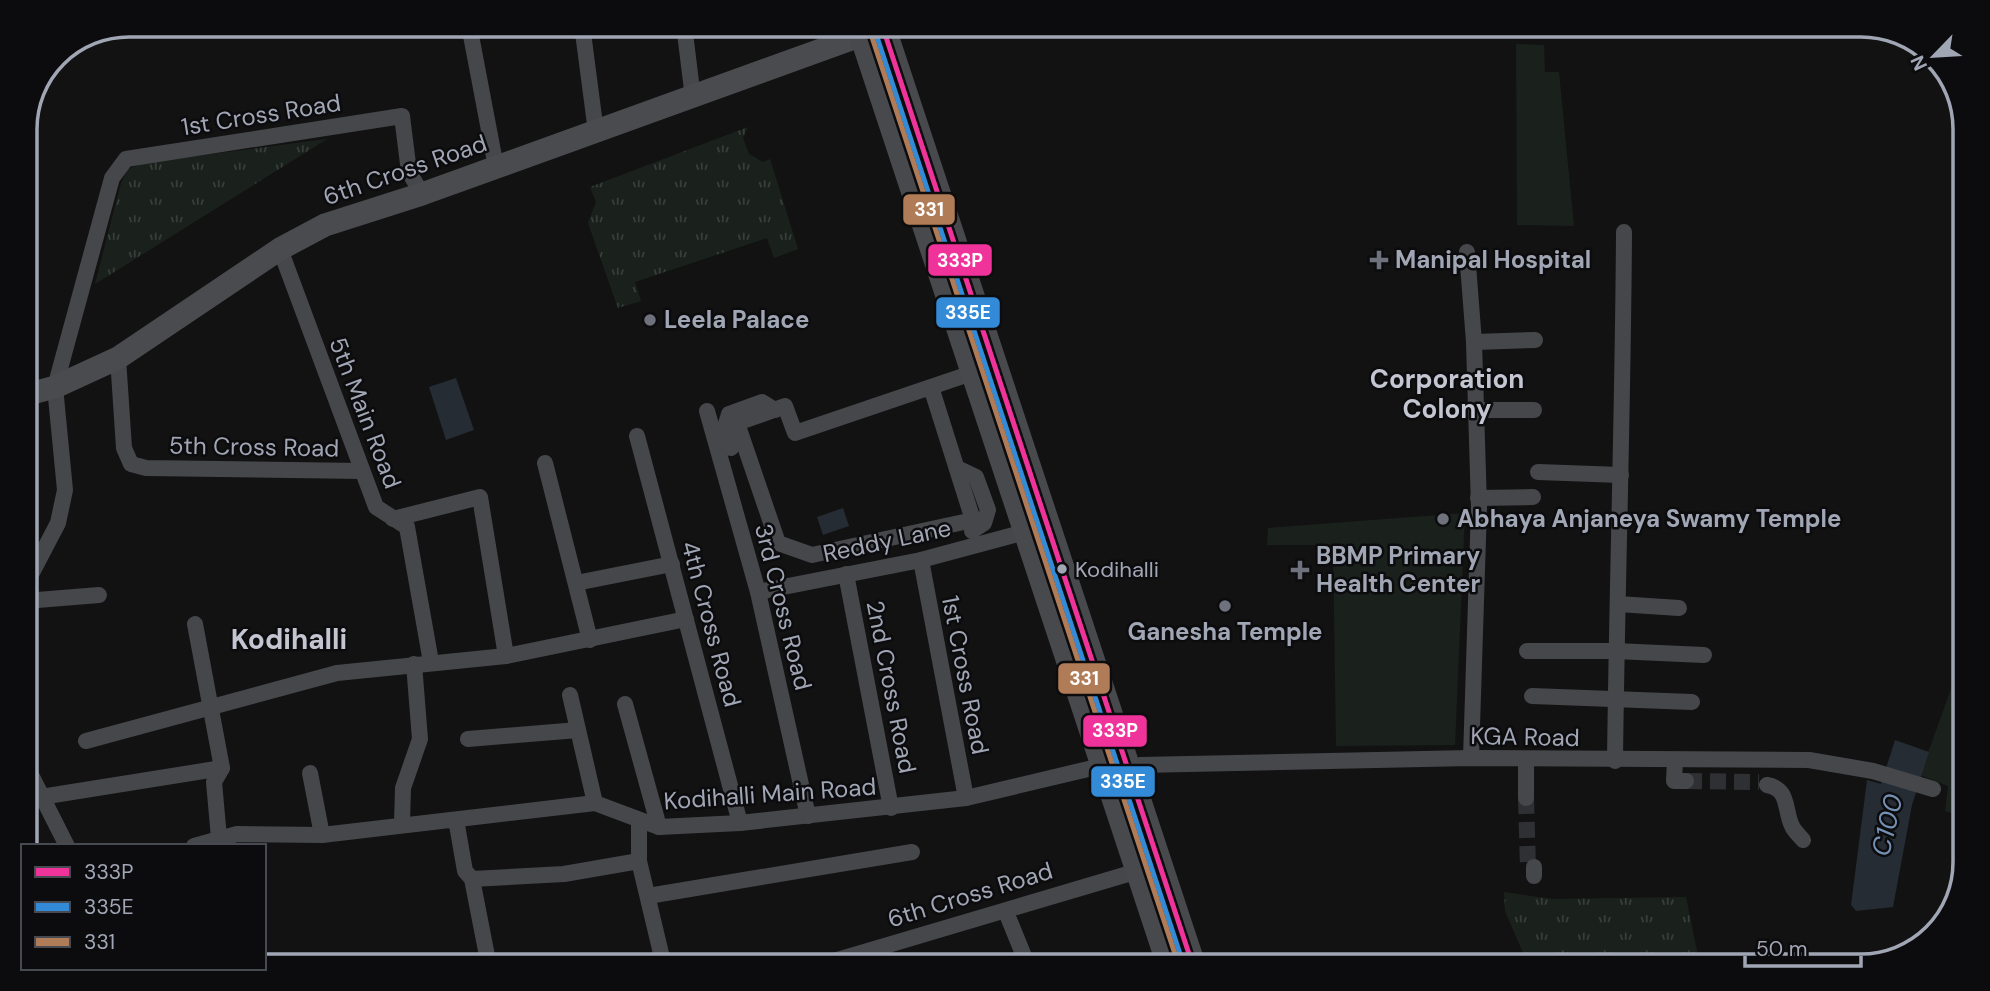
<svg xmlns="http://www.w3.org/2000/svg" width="1990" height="991" font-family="'DM Sans',sans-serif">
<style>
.green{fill:#1a211c}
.park{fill:url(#park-tufts)}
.water{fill:#252c34}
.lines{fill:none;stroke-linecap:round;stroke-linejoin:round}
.street-tunnel{stroke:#2f3033;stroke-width:16;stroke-dasharray:16 8;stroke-linecap:butt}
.street{stroke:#46474b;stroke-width:16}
.secondary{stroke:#4a4b4f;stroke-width:23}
.primary{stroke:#48494d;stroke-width:26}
.bus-1-casing{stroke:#0c0c0e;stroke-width:10}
.bus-2-casing{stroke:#0c0c0e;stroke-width:10}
.bus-3-casing{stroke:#0c0c0e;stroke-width:10}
.bus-1{stroke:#ef339a;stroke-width:5}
.bus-2{stroke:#338bd7;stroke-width:5}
.bus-3{stroke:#b07c57;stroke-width:5}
.poi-dot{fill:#6f727c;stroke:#0c0c0e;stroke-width:2.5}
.bus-dot{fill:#a1a6b5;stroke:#0c0c0e;stroke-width:2.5}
.labels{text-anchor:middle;stroke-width:5;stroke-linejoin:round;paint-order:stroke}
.bus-label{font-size:22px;fill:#a1a6b5;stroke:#0c0c0e;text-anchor:start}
.street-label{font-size:24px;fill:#a1a6b5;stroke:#0c0c0e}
.poi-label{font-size:24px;font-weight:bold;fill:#a1a6b5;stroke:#0c0c0e;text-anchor:start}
.neighbourhood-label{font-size:26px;font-weight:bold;fill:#c3c5d1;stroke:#0c0c0e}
.water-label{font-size:26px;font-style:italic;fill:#7491b4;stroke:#0c0c0e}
.quarter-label{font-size:28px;font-weight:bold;fill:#c3c5d1;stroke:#0c0c0e}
.rim{fill:none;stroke:#a1a6b5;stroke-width:3.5}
.line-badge{stroke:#0c0c0e;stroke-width:2.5}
.badge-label{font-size:19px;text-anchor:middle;font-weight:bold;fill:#fff}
</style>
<defs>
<pattern id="park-tufts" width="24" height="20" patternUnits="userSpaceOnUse" patternTransform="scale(1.75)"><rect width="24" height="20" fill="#1a211c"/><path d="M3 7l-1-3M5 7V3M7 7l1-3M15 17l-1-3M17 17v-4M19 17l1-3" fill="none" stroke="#383e3b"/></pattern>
</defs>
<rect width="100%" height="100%" fill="#121212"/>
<g class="green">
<path d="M1559,25H1664L1668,35L1559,28Z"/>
<path d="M1516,44L1544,45L1545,72H1559L1574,226L1517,225Z"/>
<path d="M1465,513L1455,745L1336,746L1333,545H1267L1268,528Z"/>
<path d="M1965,514V817L1945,811L1948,786L1920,775L1952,686L1959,638L1957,604Z"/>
</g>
<g class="park">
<path d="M748,127L743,138L749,154L763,162L770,159L798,249L774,258L767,238L635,282L641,301L618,308L588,223L596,202L590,187Z"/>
<path d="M327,139L95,284L121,183L128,169L144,163Z"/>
<path d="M1504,892L1552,899L1686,897L1700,966H1529L1505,911Z"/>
</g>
<g class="water">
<path d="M456,378L474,430L446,440L429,387Z"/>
<path d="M843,508L849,526L823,535L817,517Z"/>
<path d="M1895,740L1929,752L1912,805L1893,907L1856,911L1851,905L1867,780L1881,784Z"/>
</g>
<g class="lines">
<g class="street-tunnel">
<path d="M1686,781L1759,782"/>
<path d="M1526,798L1528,868"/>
</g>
<g class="street">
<path d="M469,25L496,167"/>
<path d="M582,25L596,132"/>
<path d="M684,25L693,98"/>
<path d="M280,249L376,507L407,527L431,662"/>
<path d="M1467,252L1474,342L1479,507L1471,758"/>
<path d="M1474,342L1535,340"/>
<path d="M118,358L124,448L131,464L146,468L362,471"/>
<path d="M931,387L973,520L812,555L778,543L737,423L785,406L795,433L972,373"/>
<path d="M1476,410H1534"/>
<path d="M707,411L758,592L808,816"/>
<path d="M637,436L740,823"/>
<path d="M731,448L725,427L729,414L762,402L775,410"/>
<path d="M545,463L590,640"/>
<path d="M957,468L976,477L988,510L984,523L972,531"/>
<path d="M1538,472L1621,475"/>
<path d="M1478,498L1533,497"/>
<path d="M393,519L480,497L506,656"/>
<path d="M921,560L966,798"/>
<path d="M846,574L891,808"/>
<path d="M576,583L672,564"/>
<path d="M25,586L58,523L65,490L55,387L112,178L126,159L402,116L409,172L422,194"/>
<path d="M758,592L921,560L1025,532"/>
<path d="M25,601L99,595"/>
<path d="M1618,604L1679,608"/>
<path d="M195,624L222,768L214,782L219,838"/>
<path d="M1527,651H1615L1704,655"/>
<path d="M570,695L595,803"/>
<path d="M1532,696L1692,702"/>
<path d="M625,704L659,827"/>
<path d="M468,739L578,730"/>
<path d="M86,741L337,673L506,656L686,619"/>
<path d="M1526,760V798"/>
<path d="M1615,761C1617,585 1623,409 1624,232"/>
<path d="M1675,761L1674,781H1686"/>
<path d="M25,763L67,846"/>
<path d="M1128,769L1140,765L1471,758L1809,760L1873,771L1933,789"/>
<path d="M310,773L322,835"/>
<path d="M1767,785C1790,789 1784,810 1792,826C1794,831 1800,836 1803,840"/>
<path d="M41,797L222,768"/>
<path d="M452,820L457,825L465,871L472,879L489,966"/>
<path d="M639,822V861L664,966"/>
<path d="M402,823L403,788L420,739L414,664"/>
<path d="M194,846L237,834L322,835L595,803L659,827L740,823L966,798L1101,766"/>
<path d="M1534,876V867"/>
<path d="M472,879L564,874L639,861"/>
<path d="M648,896L912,852"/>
<path d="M1006,912L1028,966"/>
<path d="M354,966H359"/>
<path d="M817,966L1138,871"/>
</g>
<path class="secondary" d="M25,395L55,387L118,358L280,249L325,225L422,194L879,29"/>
<g class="primary">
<path d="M859,25L1170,966"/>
<path d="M882,25L1193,966"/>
</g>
<defs>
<path id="bus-1" d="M882,25L1193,966"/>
<path id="bus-2" d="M874,28L1184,966"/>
<path id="bus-3" d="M868,25L1178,963"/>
</defs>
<use href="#bus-1" class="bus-1-casing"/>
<use href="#bus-2" class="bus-2-casing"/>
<use href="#bus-3" class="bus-3-casing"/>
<use href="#bus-1" class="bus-1"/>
<use href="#bus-2" class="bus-2"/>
<use href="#bus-3" class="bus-3"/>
</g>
<g class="poi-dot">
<path d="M1375.5 249.5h7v7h7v7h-7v7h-7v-7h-7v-7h7z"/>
<circle cx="650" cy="320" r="7"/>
<circle cx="1443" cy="519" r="7"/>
<path d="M1296.5 559.5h7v7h7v7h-7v7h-7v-7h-7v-7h7z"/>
<circle cx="1225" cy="606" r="7"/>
</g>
<circle class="bus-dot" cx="1062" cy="569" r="6"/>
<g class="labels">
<g class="bus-label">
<text x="1075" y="577">Kodihalli</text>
</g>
<g class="street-label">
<text transform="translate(261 115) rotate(-9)" y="8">1st Cross Road</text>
<text transform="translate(405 170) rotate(-19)" y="8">6th Cross Road</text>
<text transform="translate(365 413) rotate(69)" y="8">5th Main Road</text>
<text transform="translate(254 447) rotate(1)" y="8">5th Cross Road</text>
<text transform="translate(887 541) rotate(-12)" y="8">Reddy Lane</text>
<text transform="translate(783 607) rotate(76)" y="8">3rd Cross Road</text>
<text transform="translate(711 624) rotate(75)" y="8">4th Cross Road</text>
<text transform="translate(965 675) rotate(79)" y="8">1st Cross Road</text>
<text transform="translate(891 687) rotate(79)" y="8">2nd Cross Road</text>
<text transform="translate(1525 737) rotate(1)" y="8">KGA Road</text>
<text transform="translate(770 794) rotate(-4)" y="8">Kodihalli Main Road</text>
<text transform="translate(970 895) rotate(-17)" y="8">6th Cross Road</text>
</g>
<g class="poi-label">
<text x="1395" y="268">Manipal Hospital</text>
<text x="664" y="328">Leela Palace</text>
<text x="1457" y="527">Abhaya Anjaneya Swamy Temple</text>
<text x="1316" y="564">BBMP Primary<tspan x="1316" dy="28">Health Center</tspan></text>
<text x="1225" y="640" text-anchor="middle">Ganesha Temple</text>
</g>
<g class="neighbourhood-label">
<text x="1447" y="388">Corporation<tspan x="1447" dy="30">Colony</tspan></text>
</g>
<g class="water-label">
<text transform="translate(1887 825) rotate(-77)" y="9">C100</text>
</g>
<g class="quarter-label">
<text x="289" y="649">Kodihalli</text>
</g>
</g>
<path d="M0 0H1990V991H0ZM129 37H1861A92 92 0 0 1 1953 129V862A92 92 0 0 1 1861 954H129A92 92 0 0 1 37 862V129A92 92 0 0 1 129 37Z" fill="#0c0c0e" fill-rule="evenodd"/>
<path class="rim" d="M129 37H1861A92 92 0 0 1 1953 129V862A92 92 0 0 1 1861 954H129A92 92 0 0 1 37 862V129A92 92 0 0 1 129 37Z"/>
<g class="line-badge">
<rect x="902" y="193" width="54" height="33" rx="7" fill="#b07c57"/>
<rect x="927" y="243" width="66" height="34" rx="7" fill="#ef339a"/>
<rect x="935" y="296" width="66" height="33" rx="7" fill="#338bd7"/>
<rect x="1057" y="662" width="54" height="33" rx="7" fill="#b07c57"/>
<rect x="1082" y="714" width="66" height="34" rx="7" fill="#ef339a"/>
<rect x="1090" y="765" width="66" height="33" rx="7" fill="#338bd7"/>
</g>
<g class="badge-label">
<text x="929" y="216">331</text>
<text x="960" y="267">333P</text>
<text x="968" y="319">335E</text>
<text x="1084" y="685">331</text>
<text x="1115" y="737">333P</text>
<text x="1123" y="788">335E</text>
</g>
<rect x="21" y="844" width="245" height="126" fill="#0c0c0e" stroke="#484a51" stroke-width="2"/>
<rect x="35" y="867" width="35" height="10" fill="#ef339a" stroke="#484a51" stroke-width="2"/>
<text x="84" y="879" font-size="21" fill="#a1a6b5">333P</text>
<rect x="35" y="902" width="35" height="10" fill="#338bd7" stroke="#484a51" stroke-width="2"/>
<text x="84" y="914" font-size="21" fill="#a1a6b5">335E</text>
<rect x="35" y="937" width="35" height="10" fill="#b07c57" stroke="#484a51" stroke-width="2"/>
<text x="84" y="949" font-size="21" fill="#a1a6b5">331</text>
<g transform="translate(1934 56) rotate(245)" stroke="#0c0c0e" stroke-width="5" paint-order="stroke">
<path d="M0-5L12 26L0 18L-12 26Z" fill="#a1a6b5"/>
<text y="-10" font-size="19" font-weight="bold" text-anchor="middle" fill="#a1a6b5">N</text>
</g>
<path d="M1745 956v10h116v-10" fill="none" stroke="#a1a6b5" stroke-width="3.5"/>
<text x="1756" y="956" font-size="21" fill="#a1a6b5" stroke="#0c0c0e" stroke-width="5" paint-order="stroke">50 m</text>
</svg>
